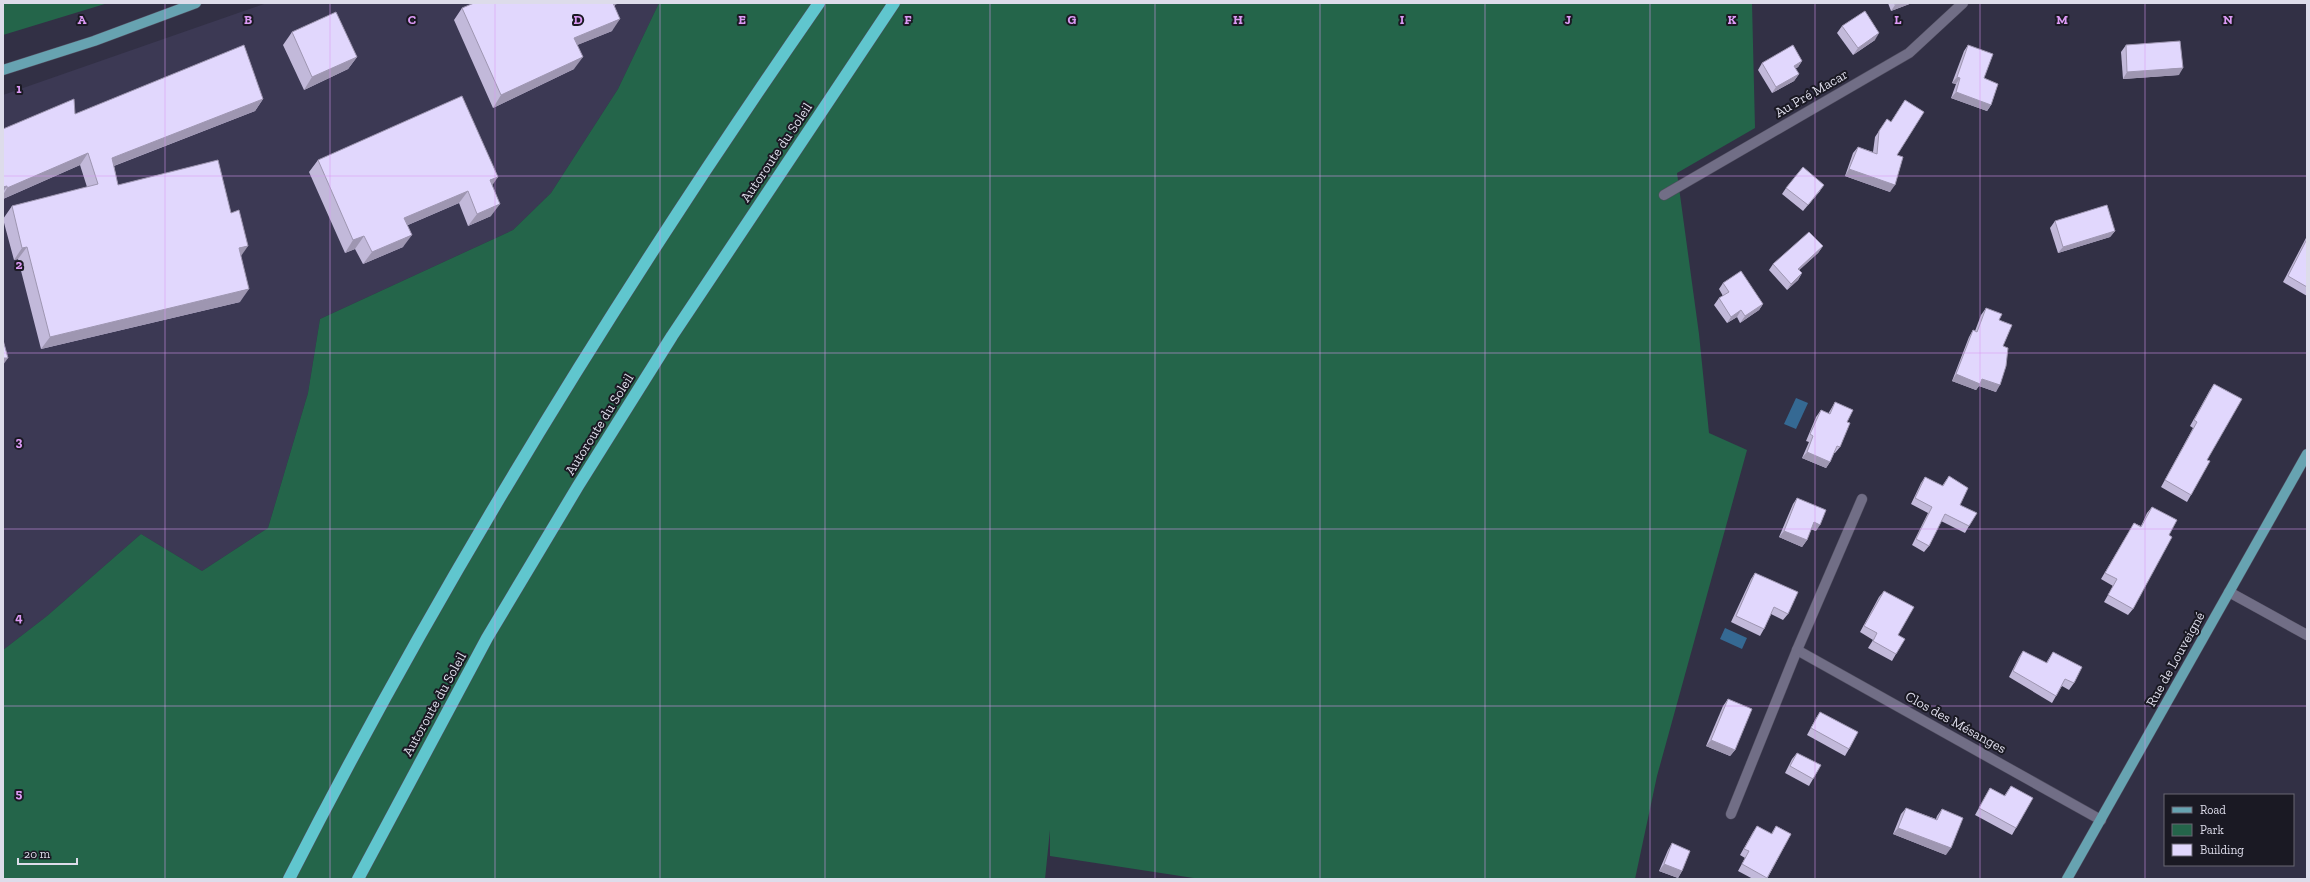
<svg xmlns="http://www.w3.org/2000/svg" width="2310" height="882" font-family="'Zilla Slab',serif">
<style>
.built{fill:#3c3954}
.green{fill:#24654a}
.water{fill:#356993}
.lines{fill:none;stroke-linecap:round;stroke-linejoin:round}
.minor-casing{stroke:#514e60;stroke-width:11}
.major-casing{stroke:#514e60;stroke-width:11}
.highway-casing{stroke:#514e60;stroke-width:13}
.minor{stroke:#716e86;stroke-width:10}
.major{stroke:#67a3b1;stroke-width:10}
.highway{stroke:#60c6ce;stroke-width:12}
.wall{fill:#c2b9da}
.shaded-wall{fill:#9e96b1}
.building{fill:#e1d7fd;stroke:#9e96b1}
.grid{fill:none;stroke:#dc99f4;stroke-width:1;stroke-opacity:0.55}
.labels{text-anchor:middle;stroke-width:4;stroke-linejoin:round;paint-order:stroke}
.street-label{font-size:14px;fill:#dddcea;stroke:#1a1923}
.grid-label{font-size:13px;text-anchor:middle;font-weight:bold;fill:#dc99f4;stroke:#1a1923;stroke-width:4;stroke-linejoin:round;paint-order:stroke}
</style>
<rect width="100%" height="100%" fill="#323045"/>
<path class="built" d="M267,3H659L618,89L551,193L513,230L320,319L308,393L268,528L202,571L141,534L47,616L3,650V95Z"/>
<g class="green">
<path d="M3,3H108L3,35Z"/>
<path d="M659,3H1752L1755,128L1677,173L1699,334L1709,433L1747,450L1657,776L1635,879H1200L1050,856V830L1045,879H3V650L47,616L141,534L202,571L268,528L308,393L320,319L513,230L551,193L618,89Z"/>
</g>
<g class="water">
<path d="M1796,398L1808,403L1796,429L1784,424Z"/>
<path d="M1725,628L1747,638L1742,649L1720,639Z"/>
</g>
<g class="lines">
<defs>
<g id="minor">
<path d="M1664,195L1909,53L1963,3"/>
<path d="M2229,592L2307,635"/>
<path d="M1797,650L2101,820"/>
<path d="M1731,814L1797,650L1862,499"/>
</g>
<g id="major">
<path d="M3,70L94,41L196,3"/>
<path d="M2067,879L2307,454"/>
</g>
<g id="highway">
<path d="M289,879C444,575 624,284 819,3"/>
<path d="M358,879L487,638L578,486L672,336L894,3"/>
</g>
</defs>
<use href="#minor" class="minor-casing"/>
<use href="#major" class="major-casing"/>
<use href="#highway" class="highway-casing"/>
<use href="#minor" class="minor"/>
<use href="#major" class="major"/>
<use href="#highway" class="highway"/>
</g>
<g class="wall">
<path d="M1888,3H1912L1891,11Z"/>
<path d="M615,5L612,31L577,45L574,69L493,108L454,20L462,8Z"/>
<path d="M1842,26L1875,40L1853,55L1837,33Z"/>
<path d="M292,32L357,57L348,69L304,90L283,45Z"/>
<path d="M1968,45L1984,78L1991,105L1987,111L1951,98L1956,84L1952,83L1964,51Z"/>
<path d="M2126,45L2179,75L2123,79L2121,52Z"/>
<path d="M1802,61L1798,67L1795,69L1799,74L1794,81L1772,93L1758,70L1762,63Z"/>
<path d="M263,99L255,111L114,166L118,185L241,256L240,302L41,349L18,259L14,260L3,219L12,206L87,187L80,165L3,199V129L75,114Z"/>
<path d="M1905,100L1897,155L1890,192L1845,176L1853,153L1858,147L1873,152L1875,137L1887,119L1891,122Z"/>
<path d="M318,160L492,185L491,216L468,226L459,203L408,225L403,247L363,264L355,249L345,253L309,172Z"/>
<path d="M1786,188L1820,191L1803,211L1782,194Z"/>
<path d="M2055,221L2115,231L2110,237L2058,253L2050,228Z"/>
<path d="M2307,236V296L2283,282Z"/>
<path d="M1823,246L1818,253L1799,270L1802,273L1798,280L1787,290L1769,270L1773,264Z"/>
<path d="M1723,283L1763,304L1759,310L1740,323L1737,317L1727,323L1714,305L1719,298L1723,296L1719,289Z"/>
<path d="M1986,308L1999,320L2003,346L1996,392L1979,386L1976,390L1952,381L1969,337L1973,330L1975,331L1981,315Z"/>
<path d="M2214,384L2207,460L2191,495L2187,502L2161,487L2193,428L2190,426L2210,390Z"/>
<path d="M1835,402L1847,422L1840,447L1835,453H1834L1830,462L1826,468L1802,458L1809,442L1806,441L1816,417L1821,410L1828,414L1831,409Z"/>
<path d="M1949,476L1969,526L1965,533L1941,521L1929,546L1924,552L1912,545L1928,513L1911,504L1921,483L1925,477L1942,486Z"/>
<path d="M1797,498L1816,531L1811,529L1807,540L1802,547L1779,537L1793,504Z"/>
<path d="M2152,507L2169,535L2133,609L2128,615L2104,602L2113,586L2101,579L2130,530L2134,523L2141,526L2147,513Z"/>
<path d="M1755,573L1788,614L1783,620L1771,614L1764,629L1760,636L1731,622L1751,579Z"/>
<path d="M1884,591L1898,635L1896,654L1892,661L1868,648L1873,640L1860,632L1879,597Z"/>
<path d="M2023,651L2046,663L2053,652L2074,683L2069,690L2062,686L2056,696L2052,703L2009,677L2019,657Z"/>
<path d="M1728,699L1735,750L1730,756L1706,746L1723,706Z"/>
<path d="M1820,712L1849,749L1845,756L1807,735L1816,718Z"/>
<path d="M1797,753L1813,779L1809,786L1785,773L1792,759Z"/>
<path d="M2011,786L2016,828L2012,835L1975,815L1986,795L1990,788L2004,796Z"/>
<path d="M1906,808L1936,819L1937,816L1942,809L1946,855L1893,834L1901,814Z"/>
<path d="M1757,826L1771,834L1776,826L1791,834L1767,879H1753L1738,871L1745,858L1740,855L1753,832Z"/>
<path d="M1672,843L1682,871L1678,878L1659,871L1668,850Z"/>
</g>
<g class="shaded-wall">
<path d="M609,3H619L603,11Z"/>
<path d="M1900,3H1912L1891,11L1895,5Z"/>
<path d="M620,19L612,31L565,50L574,38Z"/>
<path d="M1879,33L1875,40L1853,55L1858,48Z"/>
<path d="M357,57L348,69L304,90L312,77Z"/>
<path d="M583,57L574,69L493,108L501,95Z"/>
<path d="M1802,61L1798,67L1789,72L1794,66Z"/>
<path d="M2183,68L2179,75L2123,79L2127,72Z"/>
<path d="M1799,74L1794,81L1772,93L1776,87Z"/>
<path d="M1957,77L1960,78L1956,84L1952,83Z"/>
<path d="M1956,92L1991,105L1987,111L1951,98Z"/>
<path d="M263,99L255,111L103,170L112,158Z"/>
<path d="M88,153L80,165L3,199V195L7,188Z"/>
<path d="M1849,169L1895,185L1890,192L1845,176Z"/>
<path d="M498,177L489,190L490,180Z"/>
<path d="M1824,185L1820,191L1803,211L1808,205Z"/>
<path d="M7,186L3,192V187Z"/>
<path d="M468,191L459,203L396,230L404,218Z"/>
<path d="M500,204L491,216L468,226L477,214Z"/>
<path d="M2115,231L2110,237L2058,253L2063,247Z"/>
<path d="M412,235L403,247L363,264L372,252Z"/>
<path d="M364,236L355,249L345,253L353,240Z"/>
<path d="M248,246L239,259V248Z"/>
<path d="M1823,246L1818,253L1794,275L1798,269Z"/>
<path d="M27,247L18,259L14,260L22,248Z"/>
<path d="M1802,273L1798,280L1787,290L1791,284Z"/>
<path d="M249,289L240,302L41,349L50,337Z"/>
<path d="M1763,304L1759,310L1740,323L1745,316Z"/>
<path d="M1741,310L1737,317L1727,323L1731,317Z"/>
<path d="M3,358H8L3,365Z"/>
<path d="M1956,374L1982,379L2000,385L1996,392L1979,386L1976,390L1952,381Z"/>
<path d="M1807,452L1830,462L1826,468L1802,458Z"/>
<path d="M1814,522L1820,525L1816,531L1810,529Z"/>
<path d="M1784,531L1807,540L1802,547L1779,537Z"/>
<path d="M1711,740L1735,750L1730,756L1706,746Z"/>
<path d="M1898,828L1951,848L1946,855L1893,834Z"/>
<path d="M1664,864L1682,871L1678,878L1659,871Z"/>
</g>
<g class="building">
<path d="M474,3H613L620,19L574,38L583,57L501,95L462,8Z"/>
<path d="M1895,3H1900L1895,5Z"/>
<path d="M1865,11L1879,33L1858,48L1842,26Z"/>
<path d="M336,12L357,57L312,77L292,32Z"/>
<path d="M2180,41L2183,68L2127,72L2126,45Z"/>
<path d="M244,45L263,99L112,158L118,185L218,160L231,213L239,210L248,246L239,248L249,289L50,337L27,247L22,248L12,206L98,184L88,153L7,188V186L3,187V129L74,99L75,114Z"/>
<path d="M1793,45L1802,61L1794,66L1799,74L1776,87L1762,63Z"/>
<path d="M1968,45L1993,54L1984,78L1998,84L1991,105L1956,92L1960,78L1957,77Z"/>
<path d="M462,96L498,177L490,180L500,204L477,214L468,191L404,218L412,235L372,252L364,236L353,240L318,160Z"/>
<path d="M1905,100L1924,112L1897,155L1903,157L1895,185L1849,169L1858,147L1877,154L1879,131L1887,119L1891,122Z"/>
<path d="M1803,167L1824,185L1808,205L1786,188Z"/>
<path d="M2107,205L2115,231L2063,247L2055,221Z"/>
<path d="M1809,232L1823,246L1798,269L1802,273L1791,284L1773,264Z"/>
<path d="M2307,239V287L2288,276Z"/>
<path d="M1741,271L1763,304L1745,316L1741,310L1731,317L1719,298L1729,292L1723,283Z"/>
<path d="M1986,308L2002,314L1999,320L2012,325L2003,346L2008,348L2006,366L2000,385L1982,379L1980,384L1956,374L1973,330L1977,332Z"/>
<path d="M3,340L8,358H3Z"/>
<path d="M2214,384L2242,399L2207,460L2210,461L2191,495L2165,480L2197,422L2194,420Z"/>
<path d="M1835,402L1853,410L1847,422L1850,423L1840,447L1837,446L1830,462L1807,452L1813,436L1810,434L1821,410L1830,414Z"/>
<path d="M1949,476L1968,488L1960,505L1977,513L1969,526L1945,514L1929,546L1916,539L1932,507L1915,498L1925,477L1943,486Z"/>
<path d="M1797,498L1826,510L1820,525L1814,522L1807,540L1784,531Z"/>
<path d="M2152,507L2177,520L2169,535L2172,537L2133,609L2108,595L2117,579L2105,573L2134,523L2141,527Z"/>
<path d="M1755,573L1798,592L1788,614L1774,607L1764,629L1736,616Z"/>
<path d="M1884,591L1914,607L1898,635L1905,639L1896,654L1873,641L1877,633L1864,626Z"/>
<path d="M2023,651L2047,663L2053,652L2082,667L2074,683L2065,679L2056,696L2013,671Z"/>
<path d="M1728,699L1752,709L1735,750L1711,740Z"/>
<path d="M1820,712L1858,732L1849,749L1811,728Z"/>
<path d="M1797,753L1821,765L1813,779L1790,766Z"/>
<path d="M2011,786L2033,798L2016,828L1979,808L1990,788L2005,796Z"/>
<path d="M1906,808L1937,820L1942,809L1963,818L1951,848L1898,828Z"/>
<path d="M1757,826L1772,834L1776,826L1791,834L1767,878L1742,864L1749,851L1744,849Z"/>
<path d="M1672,843L1690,851L1682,871L1664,864Z"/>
</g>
<path class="grid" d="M165,3V879M330,3V879M495,3V879M660,3V879M825,3V879M990,3V879M1155,3V879M1320,3V879M1485,3V879M1650,3V879M1815,3V879M1980,3V879M2145,3V879M3,176H2307M3,353H2307M3,529H2307M3,706H2307"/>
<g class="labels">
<g class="street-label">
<text transform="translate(1811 93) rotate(-30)" y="5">Au Pré Macar</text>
<text transform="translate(776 152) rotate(-56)" y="5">Autoroute du Soleil</text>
<text transform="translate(599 424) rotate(-58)" y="5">Autoroute du Soleil</text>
<text transform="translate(2175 659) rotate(-61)" y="5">Rue de Louveigné</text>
<text transform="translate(434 704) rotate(-61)" y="5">Autoroute du Soleil</text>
<text transform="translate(1956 722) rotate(29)" y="5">Clos des Mésanges</text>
</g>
</g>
<g class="grid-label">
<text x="82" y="24">A</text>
<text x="248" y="24">B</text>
<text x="412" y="24">C</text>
<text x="578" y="24">D</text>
<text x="742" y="24">E</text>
<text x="908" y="24">F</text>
<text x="1072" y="24">G</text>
<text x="1238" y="24">H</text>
<text x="1402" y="24">I</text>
<text x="1568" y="24">J</text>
<text x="1732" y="24">K</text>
<text x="1898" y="24">L</text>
<text x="2062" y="24">M</text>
<text x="2228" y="24">N</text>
<text x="19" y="93">1</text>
<text x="19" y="269">2</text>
<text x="19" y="446">3</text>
<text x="19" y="622">4</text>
<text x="19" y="798">5</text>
</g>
<rect width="2310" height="882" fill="none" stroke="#dddcea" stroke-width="8"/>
<rect x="2164" y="794" width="130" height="72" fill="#1a1923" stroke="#686773"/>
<rect x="2172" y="807" width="20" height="6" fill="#67a3b1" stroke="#686773"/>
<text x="2200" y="814" font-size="12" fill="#dddcea">Road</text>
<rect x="2172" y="824" width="20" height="12" fill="#24654a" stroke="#686773"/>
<text x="2200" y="834" font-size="12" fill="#dddcea">Park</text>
<rect x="2172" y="844" width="20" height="12" fill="#e1d7fd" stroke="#686773"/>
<text x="2200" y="854" font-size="12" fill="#dddcea">Building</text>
<path d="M18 858v6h59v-6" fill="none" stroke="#dddcea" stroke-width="2"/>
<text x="24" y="858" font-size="12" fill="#dddcea" stroke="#1a1923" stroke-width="3" paint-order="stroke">20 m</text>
</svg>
